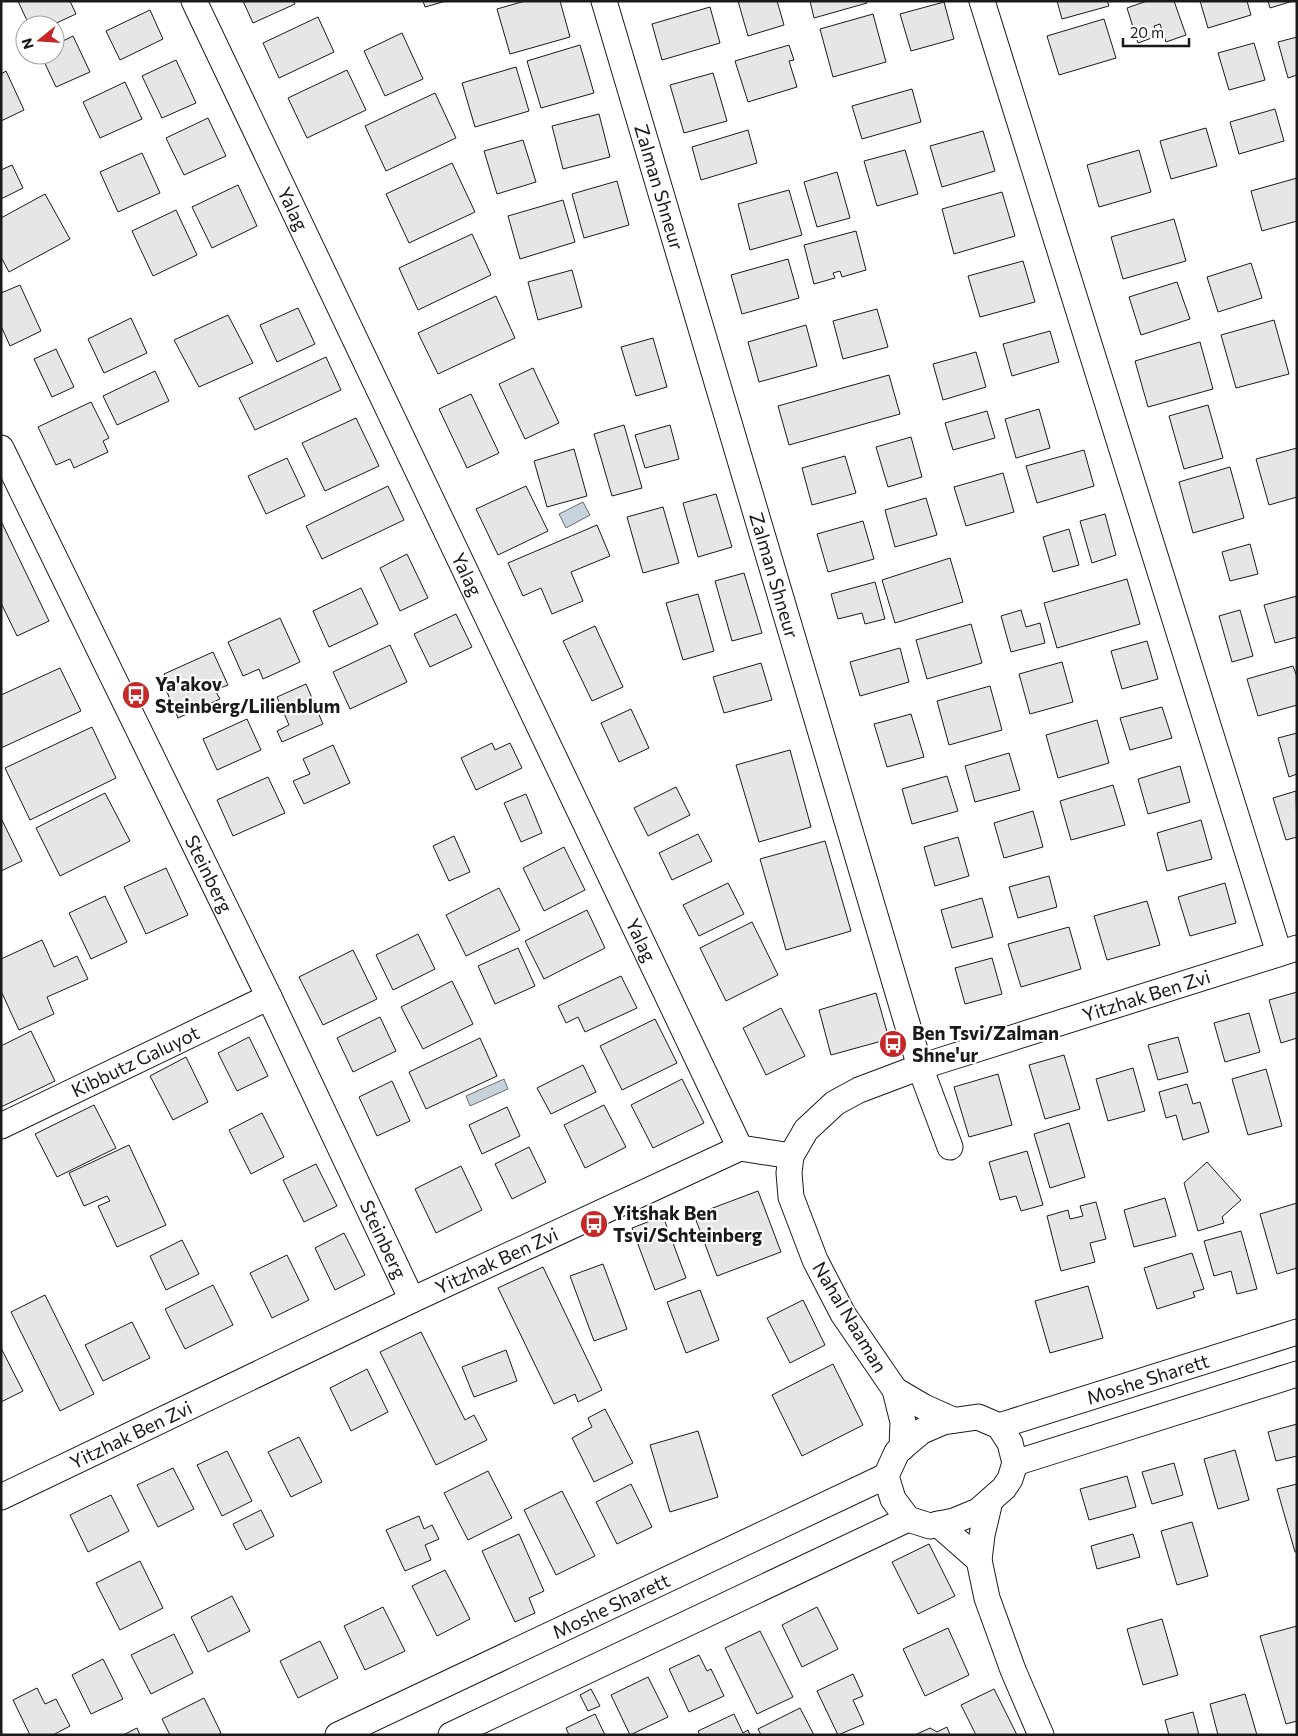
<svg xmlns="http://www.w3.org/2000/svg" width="1298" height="1736" font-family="Commissioner,sans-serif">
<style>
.water{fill:#c6d2dc;stroke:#6a6a6a}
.building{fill:#e6e6e6;stroke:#1a1a1a}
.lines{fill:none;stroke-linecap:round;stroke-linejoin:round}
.minor-casing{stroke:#1a1a1a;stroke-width:27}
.minor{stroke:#fff;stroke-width:25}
.labels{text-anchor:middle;stroke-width:4;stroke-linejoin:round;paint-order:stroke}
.street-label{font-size:19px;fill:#1a1a1a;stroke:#fff}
.poi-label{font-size:19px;font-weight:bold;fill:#1a1a1a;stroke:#fff;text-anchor:start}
</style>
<rect width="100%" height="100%" fill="#fff"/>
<g class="water">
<path d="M583,502L590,515L566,528L559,514Z"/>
<path d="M504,1079L508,1089L470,1106L466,1096Z"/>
</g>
<g class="building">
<path d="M18,1H70L76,14L52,25H29Z"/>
<path d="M243,1H293L295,4L253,23Z"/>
<path d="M423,1H446L425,7Z"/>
<path d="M525,1H560L570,37L510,54L497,9Z"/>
<path d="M738,1H777L784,25L748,36Z"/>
<path d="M810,1H866L867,3L814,18Z"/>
<path d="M1057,1H1107L1109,6L1062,19Z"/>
<path d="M1147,1H1174L1186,35L1166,42L1160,24L1154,26L1157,36L1138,43L1127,8Z"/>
<path d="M1200,1H1247L1251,15L1208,28Z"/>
<path d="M1268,1H1293L1270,8Z"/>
<path d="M944,2L954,39L911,51L900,14Z"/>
<path d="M710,7L720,43L662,60L652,24Z"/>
<path d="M150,10L163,39L120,60L106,31Z"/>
<path d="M873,14L886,62L833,77L820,29Z"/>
<path d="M318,17L334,52L279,78L263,43Z"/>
<path d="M1104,19L1116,58L1059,75L1047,36Z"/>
<path d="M402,33L423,79L385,96L364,51Z"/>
<path d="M73,36L90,72L56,87L41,55H55V45Z"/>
<path d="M1297,37V75L1288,78L1278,42Z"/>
<path d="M1254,43L1265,80L1229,90L1218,53Z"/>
<path d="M580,45L594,93L541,108L527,61Z"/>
<path d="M789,45L794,60L789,61L797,87L748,102L735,61Z"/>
<path d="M176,60L196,103L162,118L142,76Z"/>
<path d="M516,67L529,111L475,127L462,83Z"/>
<path d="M347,70L366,110L307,138L288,98Z"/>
<path d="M6,71L24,110L1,121V74Z"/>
<path d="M713,73L727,121L684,133L670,85Z"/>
<path d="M125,82L142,119L100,138L83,102Z"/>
<path d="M912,89L921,122L862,139L852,106Z"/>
<path d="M435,93L456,138L386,171L365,126Z"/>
<path d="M1275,109L1284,141L1239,154L1230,122Z"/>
<path d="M599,114L610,157L563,169L552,126Z"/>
<path d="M208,118L226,156L184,175L166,138Z"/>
<path d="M1206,128L1217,166L1171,179L1160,141Z"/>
<path d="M748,130L757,163L701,180L692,147Z"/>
<path d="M983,131L995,171L942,187L930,146Z"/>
<path d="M523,140L536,182L497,194L484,151Z"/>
<path d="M905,150L918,194L877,206L864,161Z"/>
<path d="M1139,150L1151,192L1099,207L1087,165Z"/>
<path d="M142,153L160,193L118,212L100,172Z"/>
<path d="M452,163L475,212L409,243L386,194Z"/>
<path d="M12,165L23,188L1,199V170Z"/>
<path d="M837,172L850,218L817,227L804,182Z"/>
<path d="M1297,178V221L1262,231L1251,191Z"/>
<path d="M617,181L629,225L584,238L572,194Z"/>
<path d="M238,185L257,226L212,248L192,207Z"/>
<path d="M789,190L802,235L750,250L738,204Z"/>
<path d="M1002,192L1015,236L954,254L942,209Z"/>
<path d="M45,194L70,239L9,272L1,257V218Z"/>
<path d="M563,200L575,242L520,259L508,216Z"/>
<path d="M176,210L197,255L153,276L132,231Z"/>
<path d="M1174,219L1186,261L1123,279L1111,237Z"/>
<path d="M856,231L866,270L842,277L840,271L833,273L835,278L814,284L804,245Z"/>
<path d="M472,234L491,275L418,310L399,268Z"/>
<path d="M788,259L799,298L742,314L731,275Z"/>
<path d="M1023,261L1035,302L980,317L968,276Z"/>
<path d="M1251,263L1262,298L1218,312L1207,277Z"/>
<path d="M572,270L582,307L538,320L528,282Z"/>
<path d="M1177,282L1190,319L1141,335L1129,297Z"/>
<path d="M20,285L41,331L10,346L1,326V293Z"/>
<path d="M496,296L515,338L438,374L418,333Z"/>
<path d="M298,308L315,344L277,362L260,325Z"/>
<path d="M877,309L888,347L843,359L833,321Z"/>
<path d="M228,315L253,363L199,387L174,340Z"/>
<path d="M131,318L147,353L104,373L88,339Z"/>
<path d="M1274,320L1289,374L1236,388L1221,335Z"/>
<path d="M806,325L817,366L759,382L748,342Z"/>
<path d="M1050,331L1059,362L1012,376L1003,344Z"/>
<path d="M653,338L667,387L636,396L621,347Z"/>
<path d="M1200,342L1213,389L1148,407L1135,361Z"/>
<path d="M56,349L74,387L52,397L34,359Z"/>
<path d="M976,352L986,387L943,400L933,364Z"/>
<path d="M326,357L341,390L255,430L239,398Z"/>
<path d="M533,368L559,423L525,439L499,384Z"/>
<path d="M155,371L169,401L117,425L103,396Z"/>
<path d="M889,375L900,414L789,445L778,406Z"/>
<path d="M471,394L499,453L467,468L439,409Z"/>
<path d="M91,402L109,438L103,441L108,452L74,468L70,459L56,465L38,427Z"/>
<path d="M1208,405L1223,458L1184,469L1169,416Z"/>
<path d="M1039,409L1050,448L1016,458L1005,419Z"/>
<path d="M987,411L995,438L953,450L945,423Z"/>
<path d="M356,418L379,466L325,491L302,443Z"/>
<path d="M624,425L642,488L612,496L594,434Z"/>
<path d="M670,425L679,459L645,468L635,435Z"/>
<path d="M911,437L922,477L888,487L876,447Z"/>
<path d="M1297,448V497L1269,505L1256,459Z"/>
<path d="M574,449L587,496L547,507L534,461Z"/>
<path d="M1084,450L1094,486L1037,503L1026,466Z"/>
<path d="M845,456L856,493L812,505L802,468Z"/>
<path d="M287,458L305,496L266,514L248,476Z"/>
<path d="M1230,467L1244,518L1193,533L1179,482Z"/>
<path d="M1003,473L1014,512L966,526L954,487Z"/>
<path d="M388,486L404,520L322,559L306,526Z"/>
<path d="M526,486L548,531L498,555L476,509Z"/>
<path d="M716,494L732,547L698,557L683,503Z"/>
<path d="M926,498L937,535L895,547L885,510Z"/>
<path d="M663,507L679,563L643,573L627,517Z"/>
<path d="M1105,514L1116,555L1092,563L1080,521Z"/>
<path d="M1,521L49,621L17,636L1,603Z"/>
<path d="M863,521L874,559L828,572L817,534Z"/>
<path d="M597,525L610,556L571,572L583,601L552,614L541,588L523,596L508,563Z"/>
<path d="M1069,529L1079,565L1053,572L1043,537Z"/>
<path d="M1250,544L1258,574L1230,581L1222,552Z"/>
<path d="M407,554L428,598L400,611L380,568Z"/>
<path d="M950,558L963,602L895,623L882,580Z"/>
<path d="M744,573L762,633L732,641L715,581Z"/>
<path d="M1127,579L1140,624L1057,648L1044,603Z"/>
<path d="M875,582L885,619L865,624L862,613L838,619L831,594Z"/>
<path d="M361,588L378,624L329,647L313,611Z"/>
<path d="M698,594L714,651L683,660L666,603Z"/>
<path d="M1297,596V637L1275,643L1264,605Z"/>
<path d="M1021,610L1026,627L1040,623L1045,643L1011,652L1001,616Z"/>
<path d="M1240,610L1253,656L1232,662L1219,616Z"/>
<path d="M456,614L472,647L430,667L414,634Z"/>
<path d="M280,618L300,662L263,679L259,669L243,676L228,642Z"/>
<path d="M971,624L982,663L927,679L916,640Z"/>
<path d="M595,626L623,687L592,701L563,641Z"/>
<path d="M1147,641L1158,679L1122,689L1111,651Z"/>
<path d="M390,645L407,682L350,709L333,672Z"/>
<path d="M900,648L909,682L860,696L850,662Z"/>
<path d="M213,652L228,685L215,690L220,699L178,718L167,692L171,690L164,674Z"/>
<path d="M1062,662L1073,702L1030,714L1019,674Z"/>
<path d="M761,663L772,700L724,713L713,677Z"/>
<path d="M1293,666L1297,677V705L1258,716L1247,679Z"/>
<path d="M60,668L81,711L1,748V695Z"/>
<path d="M306,684L323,724L282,742L277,731L289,725L277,697Z"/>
<path d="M990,686L1002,730L949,745L937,701Z"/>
<path d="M1162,707L1172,738L1130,750L1120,718Z"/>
<path d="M631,709L649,748L619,762L601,723Z"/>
<path d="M911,714L924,757L887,767L874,724Z"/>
<path d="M247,719L261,750L217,770L203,739Z"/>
<path d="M1097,720L1109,763L1058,778L1046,735Z"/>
<path d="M92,727L116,778L30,820L5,768Z"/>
<path d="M1297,733V774L1289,777L1278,738Z"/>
<path d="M492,743L495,750L510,743L522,768L476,790L461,758Z"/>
<path d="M333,745L350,783L304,804L293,781L310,774L303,759Z"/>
<path d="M790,750L811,827L759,842L736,765Z"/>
<path d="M1009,753L1020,790L975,802L965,766Z"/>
<path d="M1180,766L1190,802L1148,814L1138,779Z"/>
<path d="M947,776L958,811L912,824L902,789Z"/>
<path d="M268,777L285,813L233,836L217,800Z"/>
<path d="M1113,785L1125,825L1071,840L1060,801Z"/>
<path d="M676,787L690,815L648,836L634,808Z"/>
<path d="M1296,791L1297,837L1286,840L1273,798Z"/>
<path d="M105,793L130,841L60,876L36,828Z"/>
<path d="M526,794L542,833L521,842L504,803Z"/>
<path d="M1033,811L1043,847L1004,858L994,823Z"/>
<path d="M1,818L22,861L1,871Z"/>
<path d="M1201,820L1212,859L1167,871L1157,833Z"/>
<path d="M698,834L712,861L672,880L659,853Z"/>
<path d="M454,836L470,872L449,881L433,846Z"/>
<path d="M958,837L969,876L935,886L924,847Z"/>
<path d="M825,841L851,931L786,950L760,859Z"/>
<path d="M564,847L585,890L544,911L523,868Z"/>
<path d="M166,868L188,915L146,934L124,887Z"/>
<path d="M1049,876L1057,907L1018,918L1009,887Z"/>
<path d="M728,883L744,914L699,936L683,905Z"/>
<path d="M1225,883L1236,923L1190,936L1178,897Z"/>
<path d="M499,888L520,930L466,956L446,915Z"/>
<path d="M105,896L127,942L91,959L69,913Z"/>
<path d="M982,898L993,937L952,948L941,910Z"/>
<path d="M1147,901L1160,945L1107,960L1094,916Z"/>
<path d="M587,910L605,948L544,979L525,941Z"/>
<path d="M752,922L778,975L726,1001L700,948Z"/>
<path d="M1069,927L1081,969L1021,987L1008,944Z"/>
<path d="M418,934L435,969L393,990L376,955Z"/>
<path d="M42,940L54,967L77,956L88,979L47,997L54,1014L19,1030L1,991V959Z"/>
<path d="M518,948L535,986L495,1004L478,966Z"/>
<path d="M353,950L377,999L323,1025L299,977Z"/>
<path d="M992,958L1002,994L965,1004L955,968Z"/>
<path d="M621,976L637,1008L585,1032L578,1017L566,1023L558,1006Z"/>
<path d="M452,981L473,1024L423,1049L401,1007Z"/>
<path d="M1297,992V1038L1281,1043L1269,1000Z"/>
<path d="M876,993L889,1039L831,1055L819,1010Z"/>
<path d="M781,1008L805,1056L766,1075L743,1028Z"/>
<path d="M1249,1013L1260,1052L1225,1062L1214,1023Z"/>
<path d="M380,1017L396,1051L353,1072L337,1038Z"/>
<path d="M655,1019L677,1063L622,1090L600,1046Z"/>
<path d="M31,1031L55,1081L1,1107V1046Z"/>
<path d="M249,1037L268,1076L237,1091L218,1053Z"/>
<path d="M1178,1037L1188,1072L1158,1080L1148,1045Z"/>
<path d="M480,1038L497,1076L426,1109L409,1072Z"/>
<path d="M1064,1055L1080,1109L1045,1119L1029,1065Z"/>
<path d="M186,1057L208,1102L173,1120L150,1076Z"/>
<path d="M583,1065L596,1092L551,1114L537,1088Z"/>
<path d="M1133,1068L1145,1111L1108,1121L1096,1079Z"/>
<path d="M1266,1069L1282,1126L1248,1135L1232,1079Z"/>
<path d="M998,1074L1012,1125L969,1137L954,1087Z"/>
<path d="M682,1079L704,1123L653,1148L631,1105Z"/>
<path d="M392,1081L410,1121L377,1136L359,1097Z"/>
<path d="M1187,1084L1193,1104L1200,1102L1209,1132L1183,1140L1176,1115L1166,1118L1159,1092Z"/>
<path d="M94,1105L116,1148L57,1177L35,1134Z"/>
<path d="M604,1105L626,1147L585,1168L564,1125Z"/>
<path d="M507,1107L520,1136L482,1154L469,1125Z"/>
<path d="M262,1113L284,1157L251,1174L229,1130Z"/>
<path d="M1069,1123L1085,1177L1050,1188L1034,1134Z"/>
<path d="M129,1145L166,1225L117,1247L98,1206L110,1201L107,1196L84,1206L69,1173Z"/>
<path d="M529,1147L546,1182L512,1199L495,1164Z"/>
<path d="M1027,1151L1043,1205L1021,1211L1016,1196L1000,1200L989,1162Z"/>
<path d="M1207,1162L1241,1200L1222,1217L1224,1223L1198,1231L1184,1183Z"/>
<path d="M316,1164L337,1206L304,1222L283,1180Z"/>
<path d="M461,1166L482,1210L436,1233L415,1189Z"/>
<path d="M758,1191L781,1252L717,1276L694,1215Z"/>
<path d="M1165,1198L1176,1236L1134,1247L1124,1210Z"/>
<path d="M1096,1202L1106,1239L1090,1243L1095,1262L1061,1271L1047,1216L1068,1210L1070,1219L1083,1216L1080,1206Z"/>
<path d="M1297,1203V1268L1277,1274L1260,1214Z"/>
<path d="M663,1216L686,1278L655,1290L632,1228Z"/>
<path d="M1241,1231L1257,1289L1237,1294L1231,1271L1214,1276L1204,1241Z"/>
<path d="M344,1233L365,1275L335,1290L315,1248Z"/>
<path d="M182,1240L199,1274L166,1290L150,1256Z"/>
<path d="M1192,1253L1204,1289L1193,1292L1195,1297L1157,1309L1144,1268Z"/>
<path d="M287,1255L309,1300L272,1318L250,1273Z"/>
<path d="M603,1264L627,1329L594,1341L570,1276Z"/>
<path d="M543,1267L602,1390L578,1402L575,1394L554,1404L498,1288Z"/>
<path d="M213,1285L233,1325L185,1349L165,1309Z"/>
<path d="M1088,1286L1103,1338L1050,1353L1035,1301Z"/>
<path d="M700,1290L719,1340L686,1353L667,1302Z"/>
<path d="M45,1295L94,1394L60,1411L11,1312Z"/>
<path d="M803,1300L825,1345L790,1363L767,1318Z"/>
<path d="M132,1322L150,1358L103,1381L85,1345Z"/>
<path d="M421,1332L465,1420L474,1415L487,1440L436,1465L380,1352Z"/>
<path d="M1,1348L23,1391L1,1402Z"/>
<path d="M506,1350L517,1381L474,1397L462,1367Z"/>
<path d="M833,1364L863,1425L802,1456L772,1395Z"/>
<path d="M367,1369L388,1412L351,1431L330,1388Z"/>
<path d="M605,1409L633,1463L594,1482L572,1438L592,1427L588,1418Z"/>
<path d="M1297,1424V1456L1276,1461L1268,1432Z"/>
<path d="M698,1431L718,1497L670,1512L650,1445Z"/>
<path d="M299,1437L322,1482L291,1497L268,1452Z"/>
<path d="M1235,1450L1249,1500L1218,1509L1204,1459Z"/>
<path d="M227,1451L252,1501L222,1516L197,1465Z"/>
<path d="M1174,1463L1183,1495L1152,1504L1142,1472Z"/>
<path d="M173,1468L194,1509L158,1527L137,1485Z"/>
<path d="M488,1471L512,1518L468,1540L444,1493Z"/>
<path d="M1127,1476L1136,1507L1089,1520L1080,1489Z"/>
<path d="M631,1484L652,1527L617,1544L596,1502Z"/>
<path d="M1297,1484V1552H1295L1277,1489Z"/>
<path d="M562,1491L595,1556L556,1575L524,1510Z"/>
<path d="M111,1495L129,1531L88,1552L70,1515Z"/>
<path d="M261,1510L274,1536L246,1550L233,1524Z"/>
<path d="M419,1516L424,1529L432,1525L439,1539L425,1545L431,1560L405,1571L386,1530Z"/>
<path d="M1192,1522L1208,1576L1177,1585L1161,1531Z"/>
<path d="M519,1534L544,1591L529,1598L535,1613L515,1622L482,1551Z"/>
<path d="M1133,1534L1140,1557L1097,1569L1091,1546Z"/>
<path d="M929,1544L955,1596L918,1614L892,1562Z"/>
<path d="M140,1561L163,1608L120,1630L96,1583Z"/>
<path d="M445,1570L470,1619L437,1636L412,1586Z"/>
<path d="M232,1596L250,1631L208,1652L191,1617Z"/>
<path d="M383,1607L405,1651L365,1670L344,1626Z"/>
<path d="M817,1607L838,1649L802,1667L782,1625Z"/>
<path d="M1162,1619L1178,1675L1143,1685L1127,1629Z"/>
<path d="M1297,1626V1721L1286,1724L1260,1636Z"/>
<path d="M948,1628L969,1675L925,1696L903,1649Z"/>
<path d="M760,1631L793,1697L757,1714L725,1648Z"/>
<path d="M174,1634L193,1673L151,1694L131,1655Z"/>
<path d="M320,1641L338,1678L298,1698L280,1661Z"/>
<path d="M699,1655L707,1671L711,1669L724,1696L689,1712L669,1669Z"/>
<path d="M103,1659L123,1699L91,1714L72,1675Z"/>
<path d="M853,1674L863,1696L853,1700L864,1724L838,1735L817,1691Z"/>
<path d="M648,1677L668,1717L630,1735L611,1695Z"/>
<path d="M37,1688L45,1704L56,1699L70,1726L53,1735H30L13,1700Z"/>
<path d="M591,1689L600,1706L588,1711L580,1695Z"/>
<path d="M994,1689L1017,1735H976L961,1705Z"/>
<path d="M1245,1694L1257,1735H1218L1210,1704Z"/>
<path d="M204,1698L221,1733L218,1735H170L162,1719Z"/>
<path d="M800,1708L814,1735H761L758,1729Z"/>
<path d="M1193,1712L1199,1735H1169L1165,1720Z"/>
<path d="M595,1714L605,1735H569L566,1728Z"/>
<path d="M734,1714L743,1733L748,1730L750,1735H700L698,1731Z"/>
<path d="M947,1727L950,1735H915L930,1728L937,1732Z"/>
<path d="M137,1728L140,1735H123Z"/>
</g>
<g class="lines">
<defs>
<g id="minor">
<path id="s1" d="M194,1L740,1148"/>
<path id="s2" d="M604,1L920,1067L950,1147"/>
<path d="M982,1L1279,953"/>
<path id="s3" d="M1,448L269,997L412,1300"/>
<path id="s4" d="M1,1126L269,997"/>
<path d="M895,1390L924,1407L953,1420"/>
<path d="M978,1417L999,1426L1010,1443L1015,1463L1010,1479L1004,1488L978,1511L954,1521L930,1526L908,1519L893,1499L886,1476L897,1452L922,1431L943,1422Z"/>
<path id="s5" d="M999,1426L1297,1332"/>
<path id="s6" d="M902,1448L903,1422L895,1390L843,1314L815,1260L791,1197L789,1173L791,1156L806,1130L835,1103L859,1090L920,1067L1297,948"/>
<path d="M1015,1463L1297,1374"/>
<path id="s7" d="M1,1497L412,1300L740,1148L791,1156"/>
<path d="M990,1501L982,1535L979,1560L987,1598L1013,1670L1041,1735"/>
<path d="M938,1524L979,1560"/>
<path id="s8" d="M338,1735L886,1476"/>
<path d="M451,1735L908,1519"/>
</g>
</defs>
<use href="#minor" class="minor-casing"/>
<use href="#minor" class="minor"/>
</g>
<defs>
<symbol id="bus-disc" viewBox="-11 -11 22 22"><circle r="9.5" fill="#c62828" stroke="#fff"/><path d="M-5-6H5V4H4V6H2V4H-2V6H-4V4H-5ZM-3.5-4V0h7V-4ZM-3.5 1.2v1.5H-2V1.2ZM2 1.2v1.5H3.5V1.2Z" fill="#fff"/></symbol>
</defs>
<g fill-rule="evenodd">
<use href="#bus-disc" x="120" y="679" width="32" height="32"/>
<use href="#bus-disc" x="877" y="1028" width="32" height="32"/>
<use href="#bus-disc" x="578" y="1208" width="32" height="32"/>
</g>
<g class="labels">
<g class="street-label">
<text dy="7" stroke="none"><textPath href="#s2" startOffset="194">Zalman Shneur</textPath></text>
<text dy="7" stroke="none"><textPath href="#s1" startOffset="230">Yalag</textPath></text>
<text dy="7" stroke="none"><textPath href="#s1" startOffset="635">Yalag</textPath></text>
<text dy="7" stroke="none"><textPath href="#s2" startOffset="599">Zalman Shneur</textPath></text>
<text dy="7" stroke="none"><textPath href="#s3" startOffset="474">Steinberg</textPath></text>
<text dy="7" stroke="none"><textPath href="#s1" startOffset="1040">Yalag</textPath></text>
<text dy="7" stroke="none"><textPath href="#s6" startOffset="720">Yitzhak Ben Zvi</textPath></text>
<text dy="7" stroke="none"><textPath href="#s4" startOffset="149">Kibbutz Galuyot</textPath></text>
<text dy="7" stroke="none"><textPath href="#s3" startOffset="879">Steinberg</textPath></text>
<text dy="7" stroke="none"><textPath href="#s7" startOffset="549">Yitzhak Ben Zvi</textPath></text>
<text transform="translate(850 1317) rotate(59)" y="7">Nahal Naaman</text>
<text dy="7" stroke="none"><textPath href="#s5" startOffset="156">Moshe Sharett</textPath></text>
<text dy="7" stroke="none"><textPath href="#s7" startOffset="144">Yitzhak Ben Zvi</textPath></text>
<text dy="7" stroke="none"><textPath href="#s8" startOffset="302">Moshe Sharett</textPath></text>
</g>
<g class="poi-label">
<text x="155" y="691">Ya'akov<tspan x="155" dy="22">Steinberg/Lilienblum</tspan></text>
<text x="912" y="1040">Ben Tsvi/Zalman<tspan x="912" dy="22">Shne'ur</tspan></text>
<text x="613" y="1220">Yitshak Ben<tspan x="613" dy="22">Tsvi/Schteinberg</tspan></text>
</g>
</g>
<rect width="1298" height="1736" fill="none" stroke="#1a1a1a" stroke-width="5"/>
<g transform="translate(40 40) rotate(253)"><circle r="24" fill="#ffffff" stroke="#a3a3a3"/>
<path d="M0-4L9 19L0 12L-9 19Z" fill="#c62828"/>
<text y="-8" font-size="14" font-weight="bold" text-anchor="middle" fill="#1a1a1a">N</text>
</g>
<path d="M1123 38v8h66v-8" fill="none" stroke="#1a1a1a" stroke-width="2.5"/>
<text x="1130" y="38" font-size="15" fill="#1a1a1a" stroke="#ffffff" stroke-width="4" paint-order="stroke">20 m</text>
</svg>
